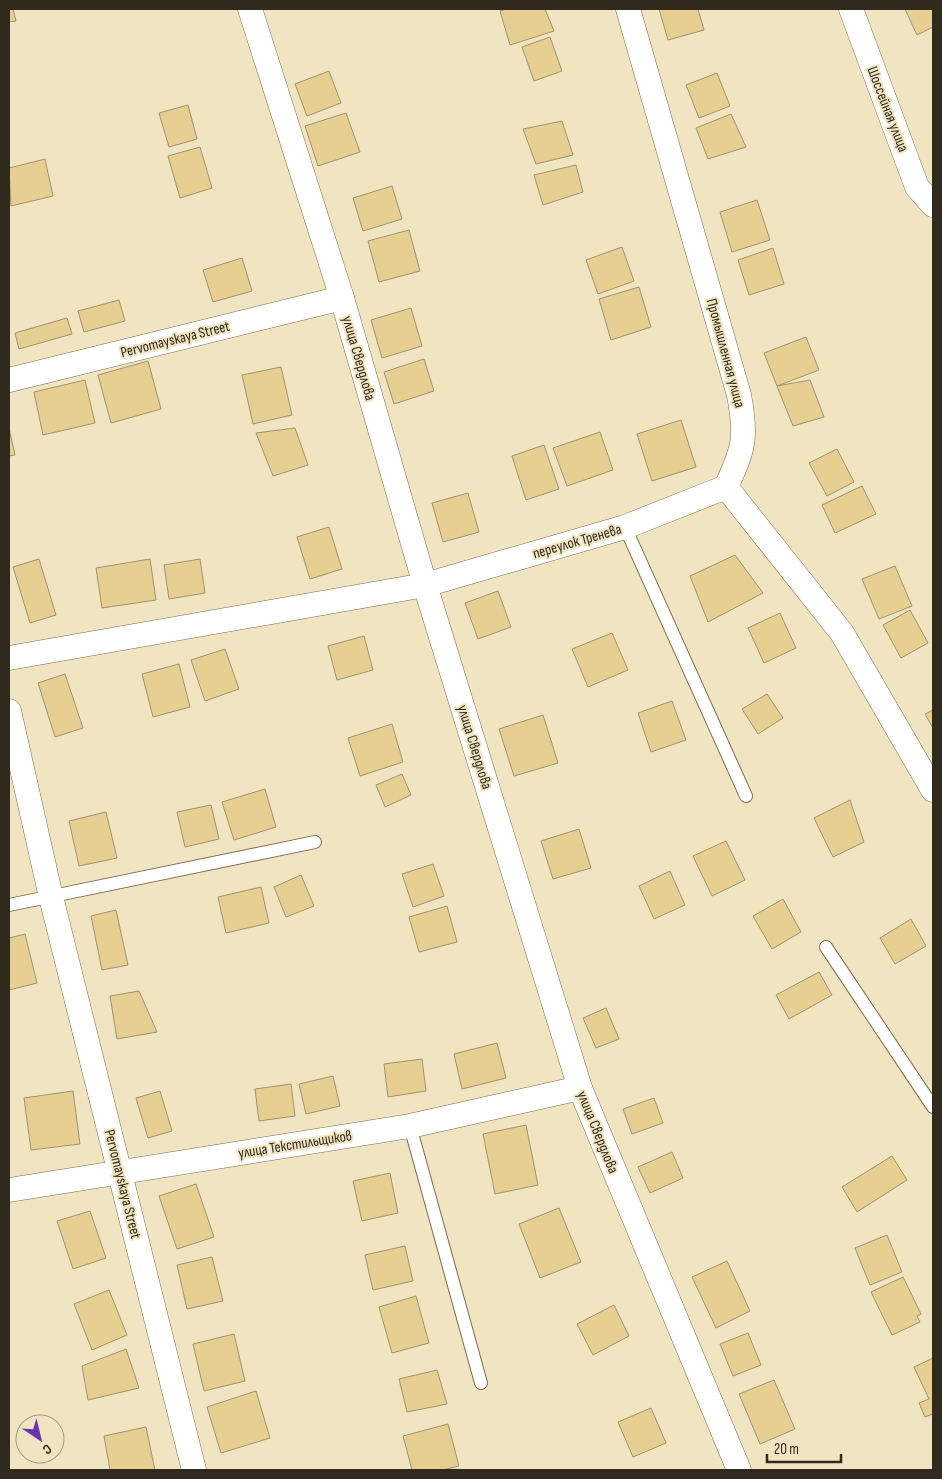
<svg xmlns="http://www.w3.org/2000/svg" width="942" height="1479" font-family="'Sofia Sans Condensed',sans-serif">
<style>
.building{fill:#e6cf90;stroke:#9f9371}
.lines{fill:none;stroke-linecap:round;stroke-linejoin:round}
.lane-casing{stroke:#796d4d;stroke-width:14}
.street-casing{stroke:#796d4d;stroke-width:25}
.lane{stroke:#fff;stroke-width:12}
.street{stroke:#fff;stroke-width:24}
.labels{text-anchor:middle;stroke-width:4;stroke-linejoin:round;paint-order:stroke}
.street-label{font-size:15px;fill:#2f2a1c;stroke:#f1e4c0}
</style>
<rect width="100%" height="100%" fill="#f1e4c0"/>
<g class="building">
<path d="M9,9H13L16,21L9,22Z"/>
<path d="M506,9H545L554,31L510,45L500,11Z"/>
<path d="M659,9H698L704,30L668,40Z"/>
<path d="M905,9H933V27L917,35Z"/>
<path d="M550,37L562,71L534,81L522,47Z"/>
<path d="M329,71L341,103L307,116L295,84Z"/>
<path d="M717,73L730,106L699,118L686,85Z"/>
<path d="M188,105L197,139L169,147L159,113Z"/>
<path d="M346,113L360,152L318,166L305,126Z"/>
<path d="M731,114L746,147L708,159L696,128Z"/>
<path d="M562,121L573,155L536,164L523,129Z"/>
<path d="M200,147L212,188L180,198L168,156Z"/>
<path d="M45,159L53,196L11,206L9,168Z"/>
<path d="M576,165L583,192L543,205L534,175Z"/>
<path d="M392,186L402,219L363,231L353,198Z"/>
<path d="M757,200L770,240L732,252L720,212Z"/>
<path d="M409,230L420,271L379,282L368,241Z"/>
<path d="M622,247L634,281L598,294L586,260Z"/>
<path d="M773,248L784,284L749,295L738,260Z"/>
<path d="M242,258L252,291L213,302L203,270Z"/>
<path d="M639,287L651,327L611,340L599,299Z"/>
<path d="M119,300L125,321L84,332L78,311Z"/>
<path d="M411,308L422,346L382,358L371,320Z"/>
<path d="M67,318L72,334L19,349L15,333Z"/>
<path d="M806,337L819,370L777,386L764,353Z"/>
<path d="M424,359L434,391L394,404L384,372Z"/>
<path d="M148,361L161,409L111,423L98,375Z"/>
<path d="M281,367L292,415L253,424L242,375Z"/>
<path d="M85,380L95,423L43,435L34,392Z"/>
<path d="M810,380L824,417L793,426L777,386Z"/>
<path d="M681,420L696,467L652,481L637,434Z"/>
<path d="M9,428L15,455L9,456Z"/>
<path d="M295,428L308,465L273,476L256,433Z"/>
<path d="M600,432L613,470L567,486L553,448Z"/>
<path d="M544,445L559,489L526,500L512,456Z"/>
<path d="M837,449L854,482L827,496L809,463Z"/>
<path d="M862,486L876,514L835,533L822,505Z"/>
<path d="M468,493L479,532L443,542L432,503Z"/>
<path d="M329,527L342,569L310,579L297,537Z"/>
<path d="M735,555L763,593L708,622L690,576Z"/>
<path d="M39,559L56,615L30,623L13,567Z"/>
<path d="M150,559L156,600L102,608L96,568Z"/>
<path d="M200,559L205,593L169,599L164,565Z"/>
<path d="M895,566L912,606L879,619L862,579Z"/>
<path d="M498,591L511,627L478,639L465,603Z"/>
<path d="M910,610L928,643L901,658L883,625Z"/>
<path d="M780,613L796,648L764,663L748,628Z"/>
<path d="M612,633L628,670L588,687L572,649Z"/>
<path d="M364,636L373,670L337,680L328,646Z"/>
<path d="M225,649L239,689L205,701L191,660Z"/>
<path d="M179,664L190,707L153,717L142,674Z"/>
<path d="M65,674L83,728L55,737L38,683Z"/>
<path d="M767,694L783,718L758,734L742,709Z"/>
<path d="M672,701L686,740L651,752L638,713Z"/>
<path d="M933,710V728L925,714Z"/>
<path d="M543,715L558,763L514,776L499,729Z"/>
<path d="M392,724L403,762L360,776L348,738Z"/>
<path d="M402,774L411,795L385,807L376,785Z"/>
<path d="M265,789L276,827L234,840L222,802Z"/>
<path d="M850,800L864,842L833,857L814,818Z"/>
<path d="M211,805L219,839L185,847L177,812Z"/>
<path d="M106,812L117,858L79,866L69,821Z"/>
<path d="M579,829L591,868L553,879L541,841Z"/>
<path d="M726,841L745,880L712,896L693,856Z"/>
<path d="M433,864L444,896L413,907L402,874Z"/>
<path d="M670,871L685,905L654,919L639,886Z"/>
<path d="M301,875L314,906L286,917L274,887Z"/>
<path d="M261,887L269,923L226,933L218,897Z"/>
<path d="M783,899L801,932L772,949L753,916Z"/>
<path d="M447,906L457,942L419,952L409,917Z"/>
<path d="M116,910L128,965L102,970L91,916Z"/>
<path d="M911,919L926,946L895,964L880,938Z"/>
<path d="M25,934L37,983L9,990V938Z"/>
<path d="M819,972L832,995L789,1019L776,995Z"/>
<path d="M139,991L157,1032L117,1039L110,996Z"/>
<path d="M606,1008L619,1039L596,1048L583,1018Z"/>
<path d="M497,1043L506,1078L462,1089L454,1054Z"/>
<path d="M422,1059L426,1091L388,1097L384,1064Z"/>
<path d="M333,1076L340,1106L306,1114L299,1084Z"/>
<path d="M291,1084L295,1116L259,1121L255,1089Z"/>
<path d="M73,1091L80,1144L31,1150L24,1098Z"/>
<path d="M160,1091L172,1131L148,1138L136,1098Z"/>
<path d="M654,1098L663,1123L632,1134L623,1109Z"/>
<path d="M526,1125L538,1185L495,1194L483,1134Z"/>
<path d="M672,1152L683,1178L650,1193L638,1167Z"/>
<path d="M892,1156L907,1180L857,1212L842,1187Z"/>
<path d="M390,1173L398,1213L362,1221L353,1181Z"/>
<path d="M196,1184L214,1237L177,1249L159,1196Z"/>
<path d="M559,1208L581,1262L540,1278L519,1224Z"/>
<path d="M90,1211L106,1258L73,1269L57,1221Z"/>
<path d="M887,1235L902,1272L870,1285L855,1248Z"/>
<path d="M405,1246L413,1281L373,1290L365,1255Z"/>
<path d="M212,1257L223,1301L187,1309L177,1265Z"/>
<path d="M727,1261L750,1311L716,1328L692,1277Z"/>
<path d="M903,1277L921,1314L917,1316L920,1322L892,1335L871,1292Z"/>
<path d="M109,1290L127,1335L92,1350L74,1304Z"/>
<path d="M416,1296L429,1343L392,1353L379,1307Z"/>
<path d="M614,1305L629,1336L593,1355L577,1324Z"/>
<path d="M748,1333L761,1365L733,1376L720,1344Z"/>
<path d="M234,1334L245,1381L204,1391L193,1344Z"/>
<path d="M126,1349L139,1388L88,1400L82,1366Z"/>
<path d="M933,1358V1414L925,1417L919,1403L929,1399L914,1367Z"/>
<path d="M437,1370L447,1404L407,1412L399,1379Z"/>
<path d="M774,1380L795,1429L760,1444L739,1394Z"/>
<path d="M256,1391L270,1438L221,1453L207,1407Z"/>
<path d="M651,1408L666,1443L633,1457L618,1422Z"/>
<path d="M448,1424L459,1466L443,1470H412L403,1436Z"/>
<path d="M146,1427L155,1470H110L104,1436Z"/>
</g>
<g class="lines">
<defs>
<g id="lane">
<path d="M625,527L746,796"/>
<path d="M9,905L315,842"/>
<path d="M826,947L933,1107"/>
<path d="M410,1126L481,1383"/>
</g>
<g id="street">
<path d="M250,9L342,298L425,585L580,1088L739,1470"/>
<path d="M628,9L739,395C747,438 744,448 726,487L842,633L933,790"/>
<path d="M851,9L917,187L933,205"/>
<path d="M9,380L342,298"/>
<path d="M9,658L425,585L625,527L726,487"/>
<path d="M9,711L51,897L194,1470"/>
<path d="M9,1190L410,1126L580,1088"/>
</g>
</defs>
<use href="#lane" class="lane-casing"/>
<use href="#street" class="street-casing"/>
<use href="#lane" class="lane"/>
<use href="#street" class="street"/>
</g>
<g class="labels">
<g class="street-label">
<text transform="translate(888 109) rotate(69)" y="5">Шоссейная улица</text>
<text transform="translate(175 339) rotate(-14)" y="5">Pervomayskaya Street</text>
<text transform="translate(726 353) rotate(75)" y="5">Промышленная улица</text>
<text transform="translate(359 358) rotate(74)" y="5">улица Свердлова</text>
<text transform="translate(577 541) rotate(-16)" y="5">переулок Тренева</text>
<text transform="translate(475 747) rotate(73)" y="5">улица Свердлова</text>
<text transform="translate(598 1132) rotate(68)" y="5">улица Свердлова</text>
<text transform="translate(295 1144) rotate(-9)" y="5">улица Текстильщиков</text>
<text transform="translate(123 1184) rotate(76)" y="5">Pervomayskaya Street</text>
</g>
</g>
<rect width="942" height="1479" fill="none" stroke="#2f2a1c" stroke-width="20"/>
<g transform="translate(40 1439) rotate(145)"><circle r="24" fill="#f1e4c0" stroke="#a39a7e"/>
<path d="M0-4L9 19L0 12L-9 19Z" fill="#6a35ac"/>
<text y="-8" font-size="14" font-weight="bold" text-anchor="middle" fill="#2f2a1c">С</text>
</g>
<path d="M767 1454v8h74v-8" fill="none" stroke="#2f2a1c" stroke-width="2.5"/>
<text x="774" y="1454" font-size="15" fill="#2f2a1c" stroke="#f1e4c0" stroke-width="4" paint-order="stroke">20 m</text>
</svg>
